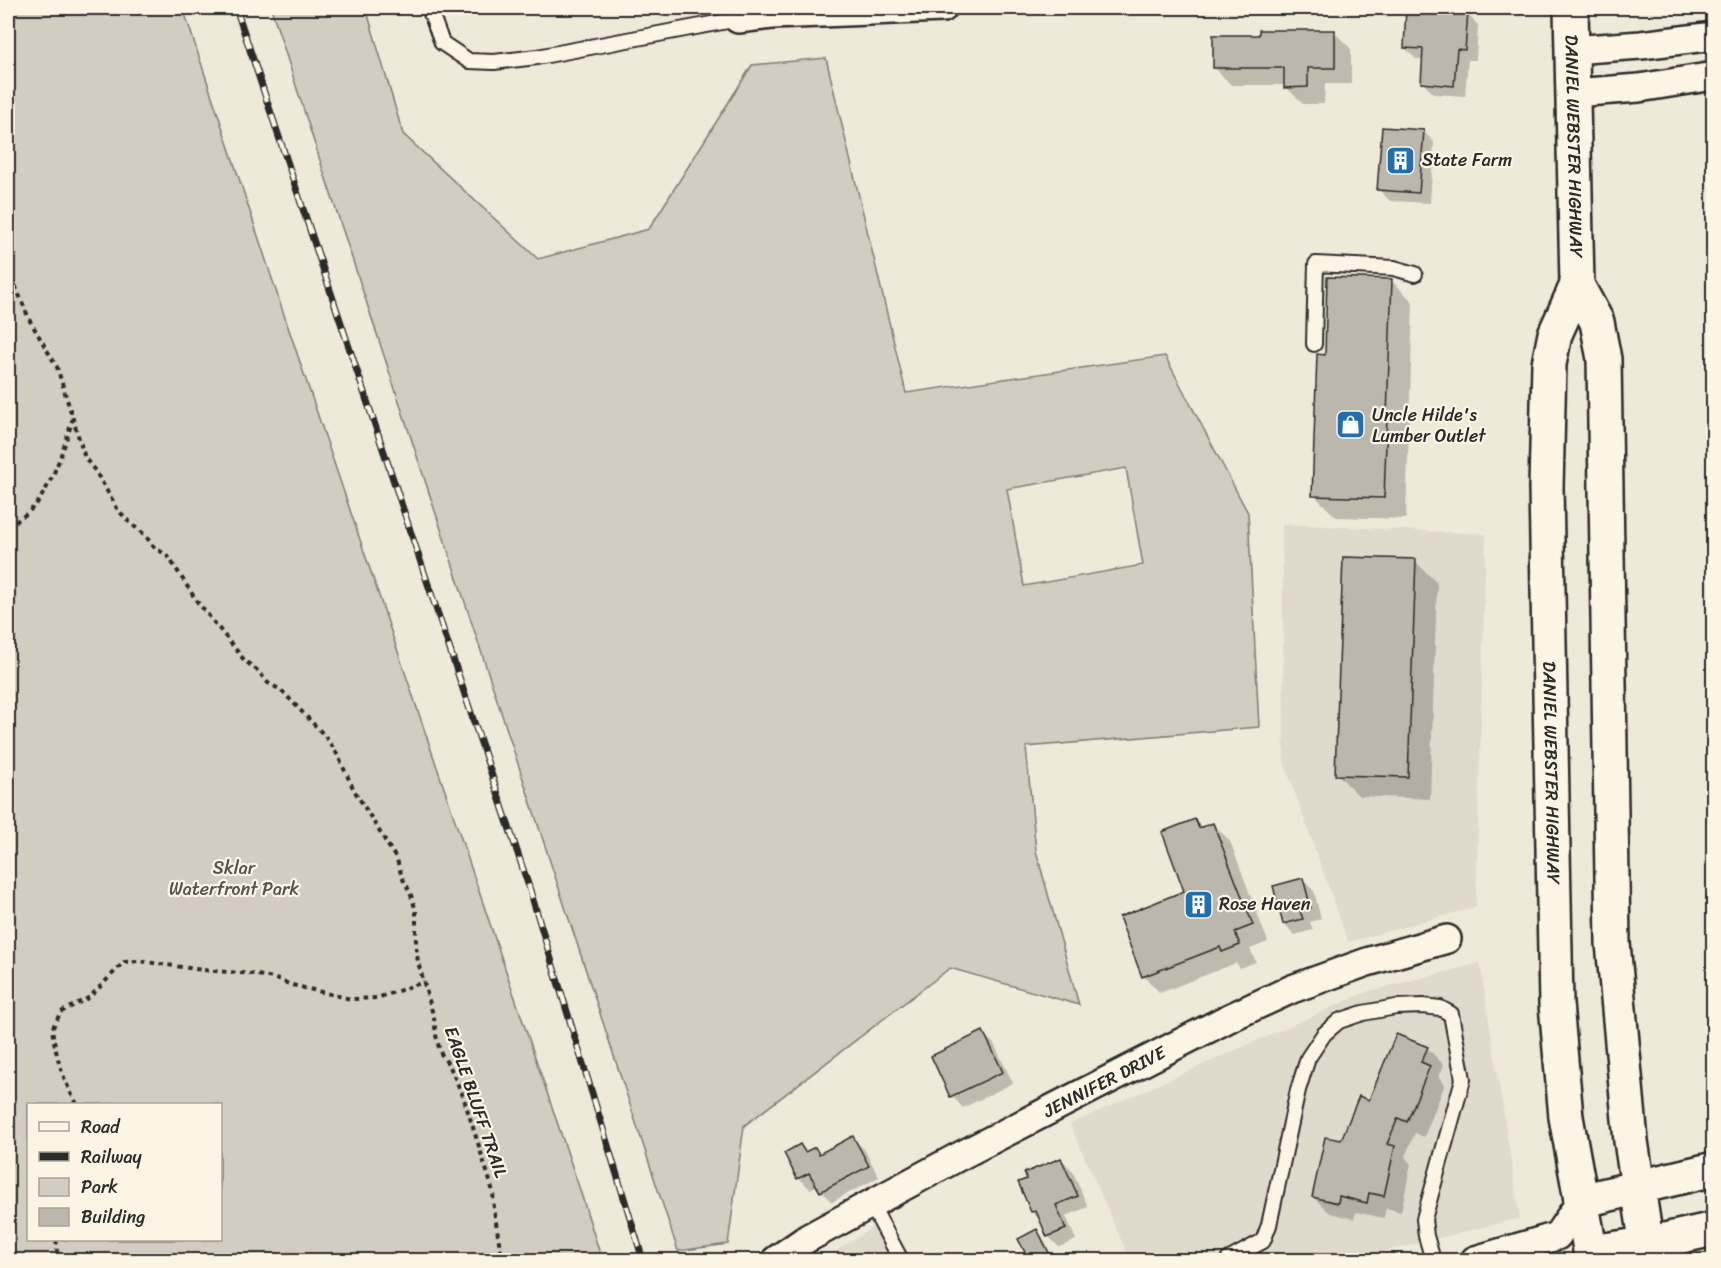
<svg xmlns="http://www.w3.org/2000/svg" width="1721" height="1268" font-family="Sriracha,sans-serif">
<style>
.built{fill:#e0dacc}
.green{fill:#d2cdc0;stroke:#7e7c76;stroke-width:1.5;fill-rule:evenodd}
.shadow{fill:#0003}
.building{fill:#bcb7ac;stroke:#2b2b2b;stroke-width:1.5}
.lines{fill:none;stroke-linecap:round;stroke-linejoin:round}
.service-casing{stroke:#2b2b2b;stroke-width:18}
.minor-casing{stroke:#2b2b2b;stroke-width:32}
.secondary-casing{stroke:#2b2b2b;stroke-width:38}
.primary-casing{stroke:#2b2b2b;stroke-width:38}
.path{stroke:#2b2b2b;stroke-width:4;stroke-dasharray:4.5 4.5;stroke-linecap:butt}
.service{stroke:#fcf5e5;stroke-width:14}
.minor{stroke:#fcf5e5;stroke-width:27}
.secondary{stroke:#fcf5e5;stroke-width:33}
.primary{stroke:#fcf5e5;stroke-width:33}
.rail-casing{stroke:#2b2b2b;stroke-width:7}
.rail{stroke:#fcf5e5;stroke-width:4.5;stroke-dasharray:14;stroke-linecap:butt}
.labels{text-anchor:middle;stroke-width:4.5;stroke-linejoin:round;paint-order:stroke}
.street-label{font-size:18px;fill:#2b2b2b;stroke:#fcf5e5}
.poi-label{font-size:18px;fill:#2b2b2b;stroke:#fcf5e5;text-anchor:start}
.park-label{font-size:18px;fill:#555450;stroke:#fcf5e5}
</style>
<rect width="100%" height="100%" fill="#efe9da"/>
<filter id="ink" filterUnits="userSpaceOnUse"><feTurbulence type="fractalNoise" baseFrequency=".0167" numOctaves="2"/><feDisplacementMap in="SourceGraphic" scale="12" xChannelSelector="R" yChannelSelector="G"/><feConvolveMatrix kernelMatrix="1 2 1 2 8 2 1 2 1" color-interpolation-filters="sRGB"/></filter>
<g filter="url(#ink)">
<g class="built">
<path d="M1282,524L1486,534L1476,907L1348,942L1284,762Z"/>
<path d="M1480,963L1520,1218L1363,1257L1355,1260H1130L1070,1124L1366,992Z"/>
<path d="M873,1227L891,1260H822Z"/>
</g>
<g class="green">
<path d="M8,8H183L282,309L579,1187L602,1260H8ZM28,1104H220V1240H28Z"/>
<path d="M271,8H366L403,134L538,259L649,229L752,65L826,58L906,393L1165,356L1248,513L1259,727L1026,747L1036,851L1079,1005L950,968L744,1126L728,1244L678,1251L326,179ZM1126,468L1143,565L1024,586L1007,489Z"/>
</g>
<g class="shadow">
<path d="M1467,14L1478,25L1476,60H1468L1465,96L1434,94L1423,83L1424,59H1416L1405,48Z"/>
<path d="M1334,32L1351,49V84H1325L1324,104H1303L1286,87V85H1231L1215,68L1261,36Z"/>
<path d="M1423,131L1434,142L1430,203L1390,201L1379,190Z"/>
<path d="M1391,280L1413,302L1406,519L1336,517L1314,495L1326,356Z"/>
<path d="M1415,561L1437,583L1430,799L1359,796L1337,774Z"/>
<path d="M1195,821L1203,828L1213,824L1230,841L1268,942L1250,949L1256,962L1240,968L1236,963L1160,993L1143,976L1186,892Z"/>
<path d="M1303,880L1314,891L1321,919L1310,922L1313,930L1295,935L1284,924L1275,887Z"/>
<path d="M983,1033L994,1044L1013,1083L963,1108L952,1096L933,1057Z"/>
<path d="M1427,1048L1444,1065L1439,1077L1445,1084L1424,1137L1415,1133L1405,1157L1411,1164L1401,1212L1386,1208L1384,1218L1356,1212L1354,1219L1330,1213L1313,1197L1342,1142L1369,1102Z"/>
<path d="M852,1138L864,1149L879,1177L832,1202L821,1191L818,1185L810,1189L799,1178L800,1146L807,1153L815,1149L821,1155Z"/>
<path d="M1061,1159L1072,1170L1088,1207L1066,1216L1076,1240L1059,1247L1048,1236L1042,1222L1032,1212L1029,1179Z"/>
<path d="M1036,1231L1042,1236L1054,1260H1030L1020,1240Z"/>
</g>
<g class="building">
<path d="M1406,8L1468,12L1465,50L1457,49L1454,86L1421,83L1423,49L1404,48Z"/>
<path d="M1259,30H1335V68H1308V87L1284,88V68H1213V35H1259Z"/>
<path d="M1382,127L1424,130L1419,193L1377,190Z"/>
<path d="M1327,277L1392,279L1384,498L1312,496L1317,354L1325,355Z"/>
<path d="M1343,557L1416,559L1408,777L1335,775Z"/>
<path d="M1195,819L1199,828L1213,823L1253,925L1235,932L1240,945L1222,952L1220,947L1142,977L1119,917L1184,891L1162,832Z"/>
<path d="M1303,878L1311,908L1300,911L1303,919L1283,924L1273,886Z"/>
<path d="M983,1031L1003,1072L950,1097L931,1056Z"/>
<path d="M1396,1034L1428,1047L1421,1062L1430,1066L1407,1122L1398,1118L1387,1144L1395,1146L1384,1196L1369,1193L1367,1203L1339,1196L1338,1203L1312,1197L1325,1137L1341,1140L1359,1096L1369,1100Z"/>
<path d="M853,1136L869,1166L820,1192L809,1173L797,1179L784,1153L800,1144L805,1152L815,1147L819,1154Z"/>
<path d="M1061,1158L1078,1196L1056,1205L1066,1229L1047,1237L1036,1211L1031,1212L1018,1182L1027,1179L1024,1173Z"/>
<path d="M1037,1229L1051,1257L1044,1260H1029L1018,1239Z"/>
</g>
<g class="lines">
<defs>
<g id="service">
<path d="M429,8L442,43L469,61L494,62L537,57L738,19L736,16"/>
<path d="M1314,344L1316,264L1394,268L1415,274"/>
<path d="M871,1204L901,1260"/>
<path d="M1228,1260L1263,1241L1269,1225L1298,1090L1308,1058L1324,1034L1339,1021L1363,1013L1396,1007L1423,1006L1440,1008L1451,1014L1463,1079L1424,1219L1426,1236L1433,1260"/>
</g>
<g id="minor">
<path d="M738,19L772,15L943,8"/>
<path d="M1571,50L1641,45L1714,36"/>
<path d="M1573,93L1639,88L1714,76"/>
<path id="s1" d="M776,1260L808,1238L956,1158L1227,1019L1292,989L1367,962L1447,939"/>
<path d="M1475,1260L1557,1236L1581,1201"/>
</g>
<g id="secondary">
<path d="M1581,1201L1714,1169"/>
<path d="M1590,1252L1646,1244L1714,1229"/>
</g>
<g id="primary">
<path id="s2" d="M1571,8L1577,285L1555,334L1549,364L1546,488L1556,1004L1566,1117L1592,1260"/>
<path d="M1577,285L1597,322L1604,359L1613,943L1631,1141L1649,1260"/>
</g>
</defs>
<use href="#service" class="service-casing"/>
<use href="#minor" class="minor-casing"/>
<use href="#secondary" class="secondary-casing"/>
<use href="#primary" class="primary-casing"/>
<g class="path">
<path d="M8,260L12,278L30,321L57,367L85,458L96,472L118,510L130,523L144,534L154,547L168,556L196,600L245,661L257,670L268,683L281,690L325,736L336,752L354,790L397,860L402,877L410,892L416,911V947L418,962L434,1018L436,1035L440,1052L450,1067L463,1096L489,1178L493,1192L494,1210L502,1260"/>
<path d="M8,527C17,521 30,512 37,503C55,478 64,447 73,418"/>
<path d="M77,1104C63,1081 56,1056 52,1029L61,1012L90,997L124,962L139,961L203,970L253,974L273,978L292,985L351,999L377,998L424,982"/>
<path d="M57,1240L56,1246L59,1260"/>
</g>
<use href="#service" class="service"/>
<use href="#minor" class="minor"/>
<use href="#secondary" class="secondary"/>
<use href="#primary" class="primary"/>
<defs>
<path id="rail" d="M236,8L529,887L643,1260"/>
</defs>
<use href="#rail" class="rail-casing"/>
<use href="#rail" class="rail"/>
</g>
</g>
<defs>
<symbol id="building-square" viewBox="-11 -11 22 22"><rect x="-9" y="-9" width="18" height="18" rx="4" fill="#1f6fb2" stroke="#fcf5e5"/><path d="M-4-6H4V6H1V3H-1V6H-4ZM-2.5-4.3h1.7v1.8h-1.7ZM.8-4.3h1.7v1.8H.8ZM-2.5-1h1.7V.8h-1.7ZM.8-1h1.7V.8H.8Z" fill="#fff"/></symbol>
<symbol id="shop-square" viewBox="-11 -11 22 22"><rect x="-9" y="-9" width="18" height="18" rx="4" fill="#1f6fb2" stroke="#fcf5e5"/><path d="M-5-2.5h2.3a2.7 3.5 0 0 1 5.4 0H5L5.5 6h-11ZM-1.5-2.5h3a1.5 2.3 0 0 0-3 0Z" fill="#fff"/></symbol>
</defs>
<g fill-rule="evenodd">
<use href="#building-square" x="1384" y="144" width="33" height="33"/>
<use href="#shop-square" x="1334" y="408" width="33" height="33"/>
<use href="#building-square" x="1182" y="888" width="33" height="33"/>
</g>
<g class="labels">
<g class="street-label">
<text dy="6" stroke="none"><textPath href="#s2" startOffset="138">DANIEL WEBSTER HIGHWAY</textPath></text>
<text dy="6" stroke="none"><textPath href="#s2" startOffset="770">DANIEL WEBSTER HIGHWAY</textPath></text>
<text dy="6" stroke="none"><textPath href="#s1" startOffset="374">JENNIFER DRIVE</textPath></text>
<text transform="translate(476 1102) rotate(71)" y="6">EAGLE BLUFF TRAIL</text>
</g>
<g class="poi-label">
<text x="1422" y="166">State Farm</text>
<text x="1372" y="421">Uncle Hilde's<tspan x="1372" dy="21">Lumber Outlet</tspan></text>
<text x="1219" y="910">Rose Haven</text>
</g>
<g class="park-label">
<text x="234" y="874">Sklar<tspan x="234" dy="21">Waterfront Park</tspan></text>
</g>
</g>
<rect width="1721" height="1268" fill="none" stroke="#fcf5e5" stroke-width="30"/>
<rect x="15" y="15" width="1691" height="1238" fill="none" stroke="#2b2b2b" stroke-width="2" filter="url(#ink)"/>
<rect x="27" y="1103" width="195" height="138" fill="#fcf5e5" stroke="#a8a49b" stroke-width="1.5"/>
<rect x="39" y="1122" width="30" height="9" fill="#fcf5e5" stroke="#a8a49b" stroke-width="1.5"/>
<text x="81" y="1133" font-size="18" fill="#2b2b2b">Road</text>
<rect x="39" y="1152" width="30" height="9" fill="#2b2b2b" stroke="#a8a49b" stroke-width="1.5"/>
<text x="81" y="1163" font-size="18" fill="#2b2b2b">Railway</text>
<rect x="39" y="1178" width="30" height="18" fill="#d2cdc0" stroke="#a8a49b" stroke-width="1.5"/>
<text x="81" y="1193" font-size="18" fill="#2b2b2b">Park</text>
<rect x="39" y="1208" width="30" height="18" fill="#bcb7ac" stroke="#a8a49b" stroke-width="1.5"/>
<text x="81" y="1223" font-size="18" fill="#2b2b2b">Building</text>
</svg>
